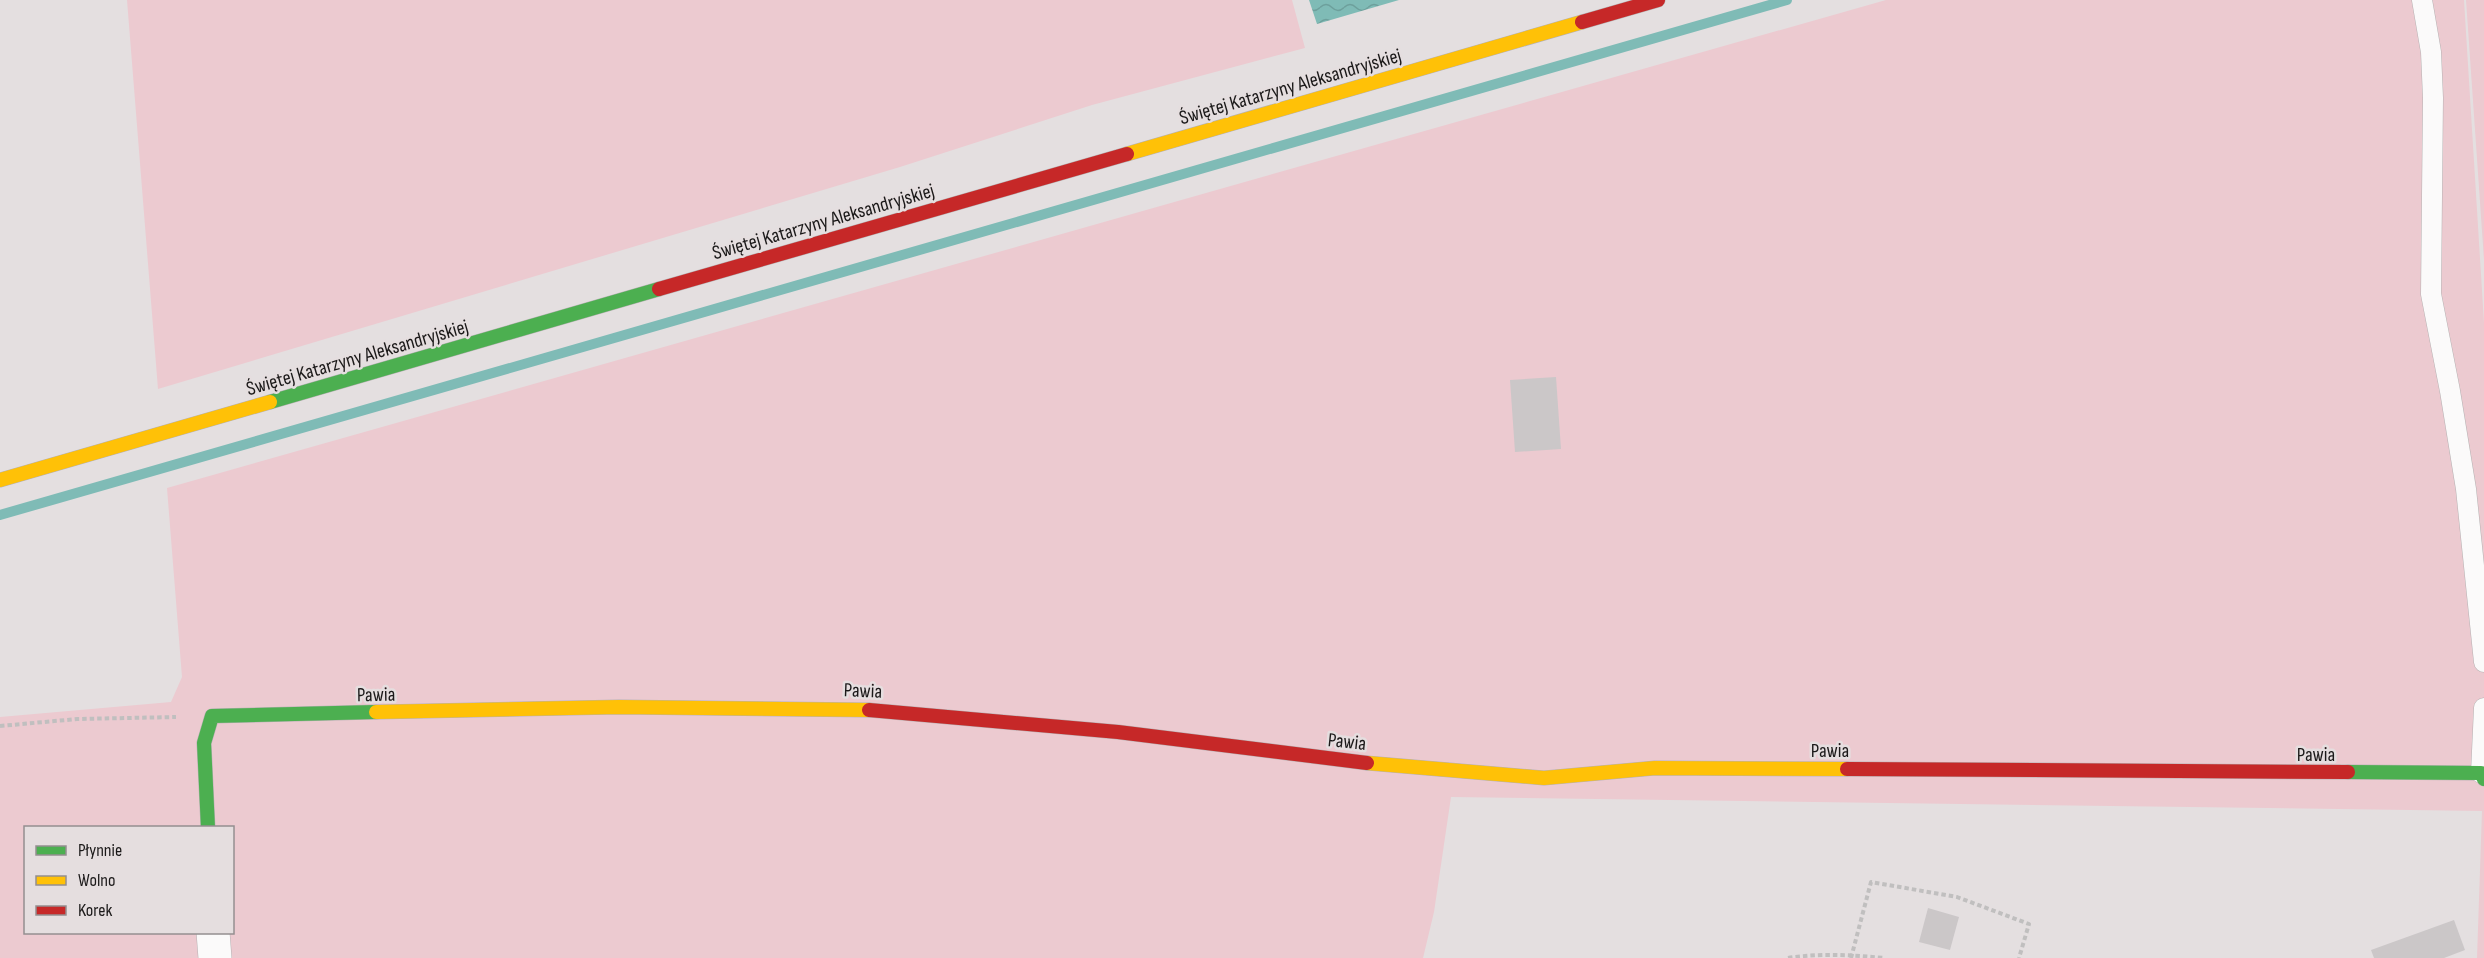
<svg xmlns="http://www.w3.org/2000/svg" width="2484" height="958" font-family="'Sofia Sans Condensed',sans-serif">
<style>
.green{fill:#eccad0;fill-rule:evenodd}
.water{fill:url(#water-waves)}
.lines{fill:none;stroke-linecap:round;stroke-linejoin:round}
.stream{stroke:#7fbbb6;stroke-width:10}
.building{fill:#cbc7c8}
.lane-casing{stroke:#b5b1b2;stroke-width:21}
.street-casing{stroke:#b5b1b2;stroke-width:34}
.fast-casing{stroke:#b5b1b2;stroke-width:15}
.slow-casing{stroke:#b5b1b2;stroke-width:15}
.jam-casing{stroke:#b5b1b2;stroke-width:15}
.path{stroke:#c0bfbf;stroke-width:4;stroke-dasharray:4.5 3;stroke-linecap:butt}
.lane{stroke:#fbfafa;stroke-width:20}
.street{stroke:#fbfafa;stroke-width:33}
.fast{stroke:#4caf50;stroke-width:14}
.slow{stroke:#ffc107;stroke-width:14}
.jam{stroke:#c62828;stroke-width:14}
.labels{text-anchor:middle;stroke-width:5;stroke-linejoin:round;paint-order:stroke}
.street-label{font-size:20px;fill:#1b1919;stroke:#e5dedf}
</style>
<defs>
<pattern id="water-waves" width="16" height="10" patternUnits="userSpaceOnUse" patternTransform="scale(1.5)"><rect width="16" height="10" fill="#7fbbb6"/><path d="M0 5q4-4 8 0t8 0" fill="none" stroke="#6da09c"/></pattern>
</defs>
<rect width="100%" height="100%" fill="#e4dfe0"/>
<g class="green">
<path d="M127,0H1292L1305,48L1092,105L900,167L158,389Z"/>
<path d="M1886,0H2464L2484,323V958H2477L2482,811L1451,797L1434,912L1423,958H0V717L171,702L182,677L167,488ZM26,828H232V932H26Z"/>
<path d="M2466,0H2484V260Z"/>
</g>
<path class="water" d="M1309,0H1399L1317,24Z"/>
<g class="lines">
<path class="stream" d="M0,515L1787,0"/>
</g>
<g class="building">
<path d="M1556,377L1561,449L1515,452L1510,380Z"/>
<path d="M1928,908L1959,917L1950,950L1919,942Z"/>
<path d="M2454,920L2465,950L2444,958H2374L2371,950Z"/>
</g>
<g class="lines">
<defs>
<g id="lane">
<path d="M2422,0L2431,52L2433,98L2431,294L2450,391L2466,489L2484,662"/>
<path d="M2481,773L2484,708"/>
</g>
<path id="street" d="M213,932L215,958"/>
<g id="fast">
<path d="M270,402L659,289"/>
<path d="M2348,772L2481,773L2484,779"/>
<path d="M208,828L204,743L212,716L376,712"/>
</g>
<g id="slow">
<path d="M1127,154L1582,22"/>
<path d="M0,480L270,402"/>
<path d="M376,712L619,707L869,710"/>
<path d="M1367,763L1544,778L1655,768L1847,769"/>
</g>
<g id="jam">
<path d="M1582,22L1658,0"/>
<path d="M659,289L1127,154"/>
<path d="M869,710L1118,732L1367,763"/>
<path d="M1847,769L2348,772"/>
</g>
</defs>
<use href="#lane" class="lane-casing"/>
<use href="#street" class="street-casing"/>
<use href="#fast" class="fast-casing"/>
<use href="#slow" class="slow-casing"/>
<use href="#jam" class="jam-casing"/>
<g class="path">
<path d="M0,726L77,719L176,717"/>
<path d="M1788,958C1820,953 1852,955 1884,958"/>
<path d="M1851,958L1871,882L1957,897L2029,924L2019,958"/>
</g>
<use href="#lane" class="lane"/>
<use href="#street" class="street"/>
<use href="#fast" class="fast"/>
<use href="#slow" class="slow"/>
<use href="#jam" class="jam"/>
</g>
<g class="labels">
<g class="street-label">
<text transform="translate(1290 86) rotate(-16)" y="7">Świętej Katarzyny Aleksandryjskiej</text>
<text transform="translate(823 221) rotate(-16)" y="7">Świętej Katarzyny Aleksandryjskiej</text>
<text transform="translate(357 357) rotate(-16)" y="7">Świętej Katarzyny Aleksandryjskiej</text>
<text transform="translate(863 690) rotate(2)" y="7">Pawia</text>
<text transform="translate(376 694) rotate(-1)" y="7">Pawia</text>
<text transform="translate(1347 741) rotate(6)" y="7">Pawia</text>
<text x="1830" y="757">Pawia</text>
<text x="2316" y="761">Pawia</text>
</g>
</g>
<rect x="24" y="826" width="210" height="108" fill="#e5dedf" stroke="#948f90" stroke-width="1.5"/>
<rect x="36" y="846" width="30" height="9" fill="#4caf50" stroke="#948f90" stroke-width="1.5"/>
<text x="78" y="856" font-size="18" fill="#1b1919">Płynnie</text>
<rect x="36" y="876" width="30" height="9" fill="#ffc107" stroke="#948f90" stroke-width="1.5"/>
<text x="78" y="886" font-size="18" fill="#1b1919">Wolno</text>
<rect x="36" y="906" width="30" height="9" fill="#c62828" stroke="#948f90" stroke-width="1.5"/>
<text x="78" y="916" font-size="18" fill="#1b1919">Korek</text>
</svg>
